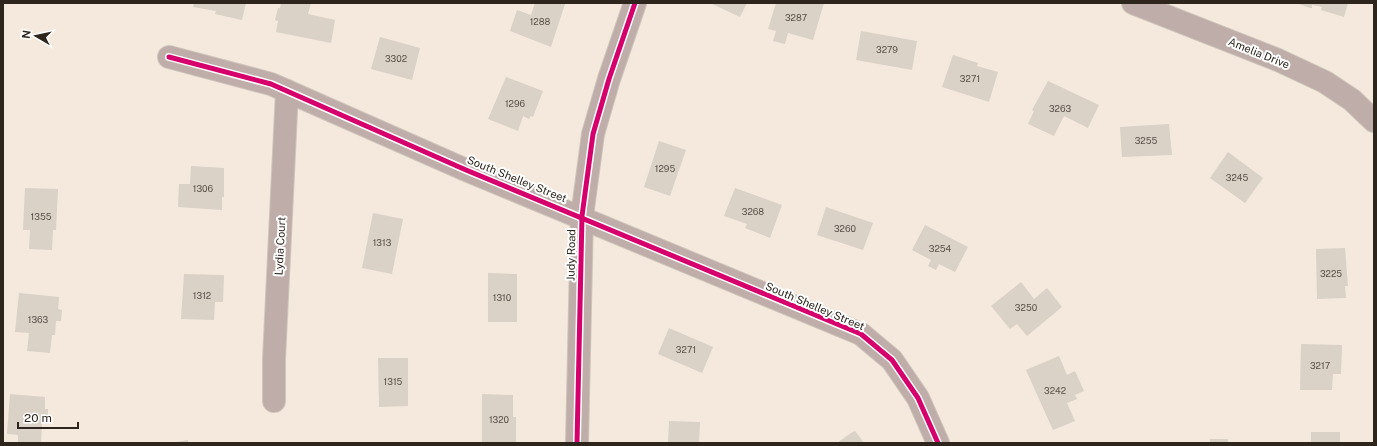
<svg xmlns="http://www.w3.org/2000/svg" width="1377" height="446" font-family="'Public Sans',sans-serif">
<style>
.building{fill:#dad1c7}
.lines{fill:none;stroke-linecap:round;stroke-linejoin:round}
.minor-casing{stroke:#cec5bb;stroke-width:24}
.minor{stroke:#bfada9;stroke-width:22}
.cycleway-casing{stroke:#fff;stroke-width:8}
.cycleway{stroke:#d6006c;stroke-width:5}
.labels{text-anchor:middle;stroke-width:4;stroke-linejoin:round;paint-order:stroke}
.number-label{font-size:9px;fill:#595148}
.street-label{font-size:11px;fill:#2e261d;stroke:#fff}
</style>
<rect width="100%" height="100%" fill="#f4e9dc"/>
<g class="building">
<path d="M194,3H246L242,20L215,14L216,11L193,7Z"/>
<path d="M281,3H311L308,14L335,20L331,43L276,32L278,21L275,20L278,8H280Z"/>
<path d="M535,3L565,4L551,47L510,31L517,10L531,15Z"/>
<path d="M710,3H747L740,17Z"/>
<path d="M776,3H824L813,40L788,33L785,44L773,41L776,31L768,29Z"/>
<path d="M1296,3H1348L1344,17L1321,10L1322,7L1312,5V8H1310Z"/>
<path d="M861,31L917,41L912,70L856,60Z"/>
<path d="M380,37L420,48L412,80L371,69Z"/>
<path d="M953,55L978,63L977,66L998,72L989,102L942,87Z"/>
<path d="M506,77L543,91L533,117L531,116L529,119L523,116L518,131L488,119Z"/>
<path d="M1048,81L1099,105L1088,128L1064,116L1054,136L1028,124L1034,111L1032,110Z"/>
<path d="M1169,124L1172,155L1122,157L1120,127Z"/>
<path d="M659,141L686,150L670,196L644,187Z"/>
<path d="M1228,152L1263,178L1245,203L1210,178Z"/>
<path d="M191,166L224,168V197H222V210L178,207L179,184H190Z"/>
<path d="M25,188L58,189L56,230H53L52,250L29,249L30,230H23Z"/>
<path d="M735,188L782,205L770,238L745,228L747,224L724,216Z"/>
<path d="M826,207L873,223L863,250L817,235Z"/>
<path d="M373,213L403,219L392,274L362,268Z"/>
<path d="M925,225L968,247L955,272L939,264L936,270L928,266L931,260L912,250Z"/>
<path d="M1345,248L1348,286H1345L1346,298L1317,299L1316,249Z"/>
<path d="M488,273L517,274V322H488Z"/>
<path d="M184,274L224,275L223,302H215L214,320L181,319Z"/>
<path d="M1021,282L1034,299L1047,288L1062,307L1027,336L1017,324L1010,329L991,306Z"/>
<path d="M19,293L59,297L58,309L62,310L61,321H56L55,335H52L50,353L27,351L29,333L15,332Z"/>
<path d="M669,328L713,347L702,373L658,354Z"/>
<path d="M1301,344L1342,345L1341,374H1333L1332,390H1300Z"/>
<path d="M1059,356L1067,375L1075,371L1084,391L1075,395L1077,399L1067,403L1075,421L1053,430L1026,370Z"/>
<path d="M378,358H408V406L379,407Z"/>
<path d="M10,394L45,397V409H48V423L42,422L41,443H18V435L7,434Z"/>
<path d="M482,394L513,395V417H516V443H482Z"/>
<path d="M669,421L700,422L699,443H668Z"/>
<path d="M855,431L864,443H837L851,433Z"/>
<rect x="1311" y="432" width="29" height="11"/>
<rect x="1210" y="439" width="18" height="4"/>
<path d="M188,440V443H176V442Z"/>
</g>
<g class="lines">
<defs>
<g id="minor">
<path d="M1133,3L1278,60L1325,82L1352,100L1374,121"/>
<path d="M169,57L271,84L466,170L861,334L892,360L918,398L938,443"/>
<path d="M274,401V359L287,91"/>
<path d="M577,443L582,216L593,134L609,79L635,3"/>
</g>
</defs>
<use href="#minor" class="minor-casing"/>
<use href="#minor" class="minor"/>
<defs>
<g id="cycleway">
<path d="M169,57L271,84L466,170L861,334L892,360L918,398L938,443"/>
<path d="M577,443L582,216L593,134L609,79L635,3"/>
</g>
</defs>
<use href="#cycleway" class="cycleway-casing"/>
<use href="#cycleway" class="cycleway"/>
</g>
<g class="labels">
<g class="number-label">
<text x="796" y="21">3287</text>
<text x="540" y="25">1288</text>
<text x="887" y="53">3279</text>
<text x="396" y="62">3302</text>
<text x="970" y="82">3271</text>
<text x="515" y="107">1296</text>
<text x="1060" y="112">3263</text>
<text x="1146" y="144">3255</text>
<text x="665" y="172">1295</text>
<text x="1237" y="181">3245</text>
<text x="203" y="192">1306</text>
<text x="753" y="215">3268</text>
<text x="41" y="220">1355</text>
<text x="845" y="232">3260</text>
<text x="382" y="246">1313</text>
<text x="940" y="252">3254</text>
<text x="1331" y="277">3225</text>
<text x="202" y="299">1312</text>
<text x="502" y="301">1310</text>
<text x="1026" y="311">3250</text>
<text x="38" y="323">1363</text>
<text x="686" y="353">3271</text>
<text x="1320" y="369">3217</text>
<text x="393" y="385">1315</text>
<text x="1055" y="394">3242</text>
<text x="499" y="423">1320</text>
</g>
<g class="street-label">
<text transform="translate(1259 53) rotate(22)" y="4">Amelia Drive</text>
<text transform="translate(517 179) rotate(22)" y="4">South Shelley Street</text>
<text transform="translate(280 246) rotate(-87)" y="4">Lydia Court</text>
<text transform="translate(571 255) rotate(-89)" y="4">Judy Road</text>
<text transform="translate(815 306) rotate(23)" y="4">South Shelley Street</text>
</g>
</g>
<rect width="1377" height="446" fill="none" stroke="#2e261d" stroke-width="8"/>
<g transform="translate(36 36) rotate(279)" stroke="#ffffff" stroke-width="3" paint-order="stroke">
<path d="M0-3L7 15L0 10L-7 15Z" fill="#2e261d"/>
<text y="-6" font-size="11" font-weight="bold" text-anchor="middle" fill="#2e261d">N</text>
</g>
<path d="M18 422v6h60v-6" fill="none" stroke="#2e261d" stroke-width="2"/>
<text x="24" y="422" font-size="12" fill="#2e261d" stroke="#ffffff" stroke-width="3" paint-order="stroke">20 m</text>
</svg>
